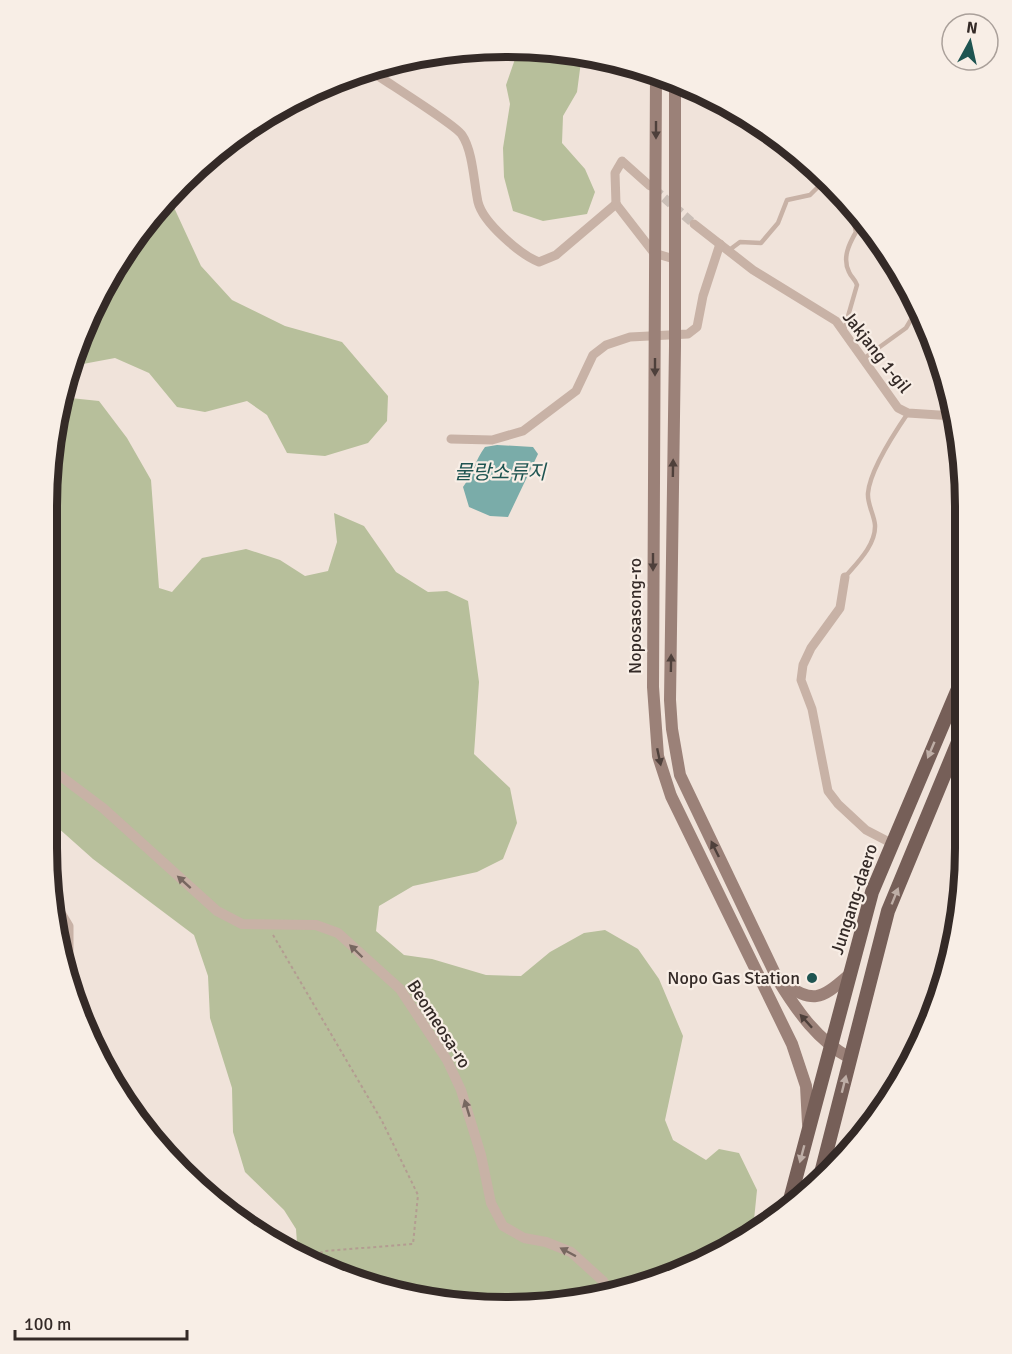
<svg xmlns="http://www.w3.org/2000/svg" width="1012" height="1354" font-family="Signika,'Noto Sans KR',sans-serif">
<style>
.green{fill:#b7bf9b}
.water{fill:#7aaca9}
.lines{fill:none;stroke-linecap:round;stroke-linejoin:round}
.minor-tunnel{stroke:#cabeb6;stroke-width:9;stroke-dasharray:9 4.5;stroke-linecap:butt}
.path{stroke:#b39c91;stroke-width:2;stroke-dasharray:3 3;stroke-linecap:butt}
.service{stroke:#c8b2a6;stroke-width:4.5}
.minor{stroke:#c8b2a6;stroke-width:9}
.tertiary{stroke:#c8b2a6;stroke-width:10}
.secondary{stroke:#9b8178;stroke-width:12}
.primary{stroke:#765f58;stroke-width:14}
.rail{stroke:#342a27;stroke-width:4;stroke-dasharray:1.5 4.5;stroke-linecap:butt}
.oneway{fill:#4e403b}
.oneway2{fill:#beaea6}
.oneway3{fill:#776760}
.poi-dot{fill:#1e5451;stroke:#f8eee6;stroke-width:2}
.labels{text-anchor:middle;stroke-width:4.5;stroke-linejoin:round;paint-order:stroke}
.street-label{font-size:18px;fill:#342a27;stroke:#f8eee6}
.poi-label{font-size:18px;fill:#342a27;stroke:#f8eee6;text-anchor:end}
.water-label{font-size:20px;font-style:italic;fill:#1e5451;stroke:#f8eee6}
.rim{fill:none;stroke:#342a27;stroke-width:8}
</style>
<rect width="100%" height="100%" fill="#f0e3da"/>
<g class="green">
<path d="M513,49L566,50L582,54L577,92L563,116L562,143L585,169L595,192L587,214L543,221L513,211L504,177L503,148L510,104L506,85L515,59Z"/>
<path d="M171,201L201,266L232,300L285,326L342,342L388,396L387,421L368,443L325,456L287,453L267,415L247,401L205,412L177,407L149,373L115,358L72,366L124,251Z"/>
<path d="M61,397L99,401L127,438L151,480L159,588L172,592L202,558L246,549L280,560L305,576L328,571L337,542L334,513L364,526L396,572L428,592L447,591L468,601L479,682L474,754L510,788L517,823L503,859L477,872L413,886L379,906L376,931L404,955L432,959L486,975L521,976L550,952L584,933L605,930L638,949L659,979L683,1036L665,1120L673,1140L706,1160L719,1149L739,1153L757,1190L753,1230L654,1283L536,1306L416,1299L298,1257L296,1229L284,1210L245,1172L233,1132L232,1088L210,1018L208,976L194,935L93,859L47,818V476Z"/>
</g>
<path class="water" d="M497,445L533,447L538,454L508,517L490,516L469,507L463,487C473,474 475,460 485,447Z"/>
<g class="lines">
<path class="minor-tunnel" d="M654,189L694,224"/>
<path class="path" d="M273,935L382,1121L418,1195L413,1244L325,1251L302,1260"/>
<g class="service">
<path d="M728,251L740,242L761,243L778,223L787,200L810,195L826,179"/>
<path d="M844,330L857,285C855,279 851,277 849,272C842,258 849,244 856,232L849,203"/>
<path d="M863,359L906,328L918,308"/>
<path d="M845,577C857,563 876,545 875,525C874,514 867,504 868,493C870,470 895,432 908,413"/>
</g>
<g class="minor">
<path d="M368,69C383,80 456,125 462,135C473,151 474,184 478,202C483,223 521,255 539,262L556,255L616,204"/>
<path d="M616,204L654,253L674,259"/>
<path d="M616,204L615,173L622,161L650,186"/>
<path d="M694,224L753,270L836,321L898,408L908,413L954,416"/>
<path d="M451,439L492,440L523,431L576,391L593,355L606,345L630,337L688,334L697,327L703,296L720,244"/>
<path d="M845,577L840,608L811,648L803,665L801,680L812,709L828,791L838,804L866,830L891,843"/>
<path d="M54,901L69,926V984"/>
<path d="M98,1054L127,1101"/>
</g>
<path class="tertiary" d="M47,766L103,808L217,911L242,924L316,925L338,933L400,989L447,1060L461,1090L481,1155L491,1203L503,1226L524,1238L546,1242L571,1252L603,1281L609,1292"/>
<g class="secondary">
<path d="M656,72L653,687L658,756L671,796L792,1044L806,1086L808,1124"/>
<path d="M675,80V346L670,700L672,729L680,775L778,980C797,1011 818,1041 850,1058"/>
<path d="M781,982C814,1003 819,1001 849,975"/>
</g>
<g class="primary">
<path d="M819,1181L888,911L963,730"/>
<path d="M787,1211L872,892L963,677"/>
</g>
<path class="rail" d="M903,1079L961,900"/>
</g>
<defs><path id="oneway-solid" d="M-6-.8H1V-3.2L6.5 0L1 3.2V.8H-6Z" transform="scale(1.5)"/></defs>
<g class="oneway">
<use href="#oneway-solid" transform="translate(656 130) rotate(90)"/>
<use href="#oneway-solid" transform="translate(655 367) rotate(90)"/>
<use href="#oneway-solid" transform="translate(673 468) rotate(-89)"/>
<use href="#oneway-solid" transform="translate(653 562) rotate(90)"/>
<use href="#oneway-solid" transform="translate(671 663) rotate(-89)"/>
<use href="#oneway-solid" transform="translate(659 757) rotate(78)"/>
<use href="#oneway-solid" transform="translate(715 849) rotate(-116)"/>
<use href="#oneway-solid" transform="translate(806 1021) rotate(-132)"/>
</g>
<g class="oneway2">
<use href="#oneway-solid" transform="translate(931 750) rotate(113)"/>
<use href="#oneway-solid" transform="translate(895 896) rotate(-68)"/>
<use href="#oneway-solid" transform="translate(844 1084) rotate(-76)"/>
<use href="#oneway-solid" transform="translate(802 1154) rotate(105)"/>
</g>
<g class="oneway3">
<use href="#oneway-solid" transform="translate(184 882) rotate(-138)"/>
<use href="#oneway-solid" transform="translate(356 951) rotate(-136)"/>
<use href="#oneway-solid" transform="translate(467 1108) rotate(-107)"/>
<use href="#oneway-solid" transform="translate(568 1252) rotate(-152)"/>
</g>
<circle class="poi-dot" cx="812" cy="978" r="6"/>
<g class="labels">
<g class="street-label">
<text transform="translate(877 352) rotate(52)" y="6">Jakjang 1-gil</text>
<text transform="translate(635 616) rotate(-90)" y="6">Noposasong-ro</text>
<text transform="translate(854 899) rotate(-72)" y="6">Jungang-daero</text>
<text transform="translate(439 1024) rotate(57)" y="6">Beomeosa-ro</text>
</g>
<g class="poi-label">
<text x="800" y="984">Nopo Gas Station</text>
</g>
<g class="water-label">
<text x="500" y="479">물랑소류지</text>
</g>
</g>
<path d="M0 0H1012V1354H0ZM506 57H506A449 449 0 0 1 955 506V848A449 449 0 0 1 506 1297H506A449 449 0 0 1 57 848V506A449 449 0 0 1 506 57Z" fill="#f8eee6" fill-rule="evenodd"/>
<path class="rim" d="M506 57H506A449 449 0 0 1 955 506V848A449 449 0 0 1 506 1297H506A449 449 0 0 1 57 848V506A449 449 0 0 1 506 57Z"/>
<g transform="translate(970 42) rotate(8)"><circle r="28" fill="#f8eee6" stroke="#aaa09a" stroke-width="1.5"/>
<path d="M0-4.5L10 22L0 15L-10 22Z" fill="#1e5451"/>
<text y="-9" font-size="16" font-weight="bold" text-anchor="middle" fill="#342a27">N</text>
</g>
<path d="M15 1330v9h172v-9" fill="none" stroke="#342a27" stroke-width="3"/>
<text x="24" y="1330" font-size="18" fill="#342a27" stroke="#f8eee6" stroke-width="4.5" paint-order="stroke">100 m</text>
</svg>
